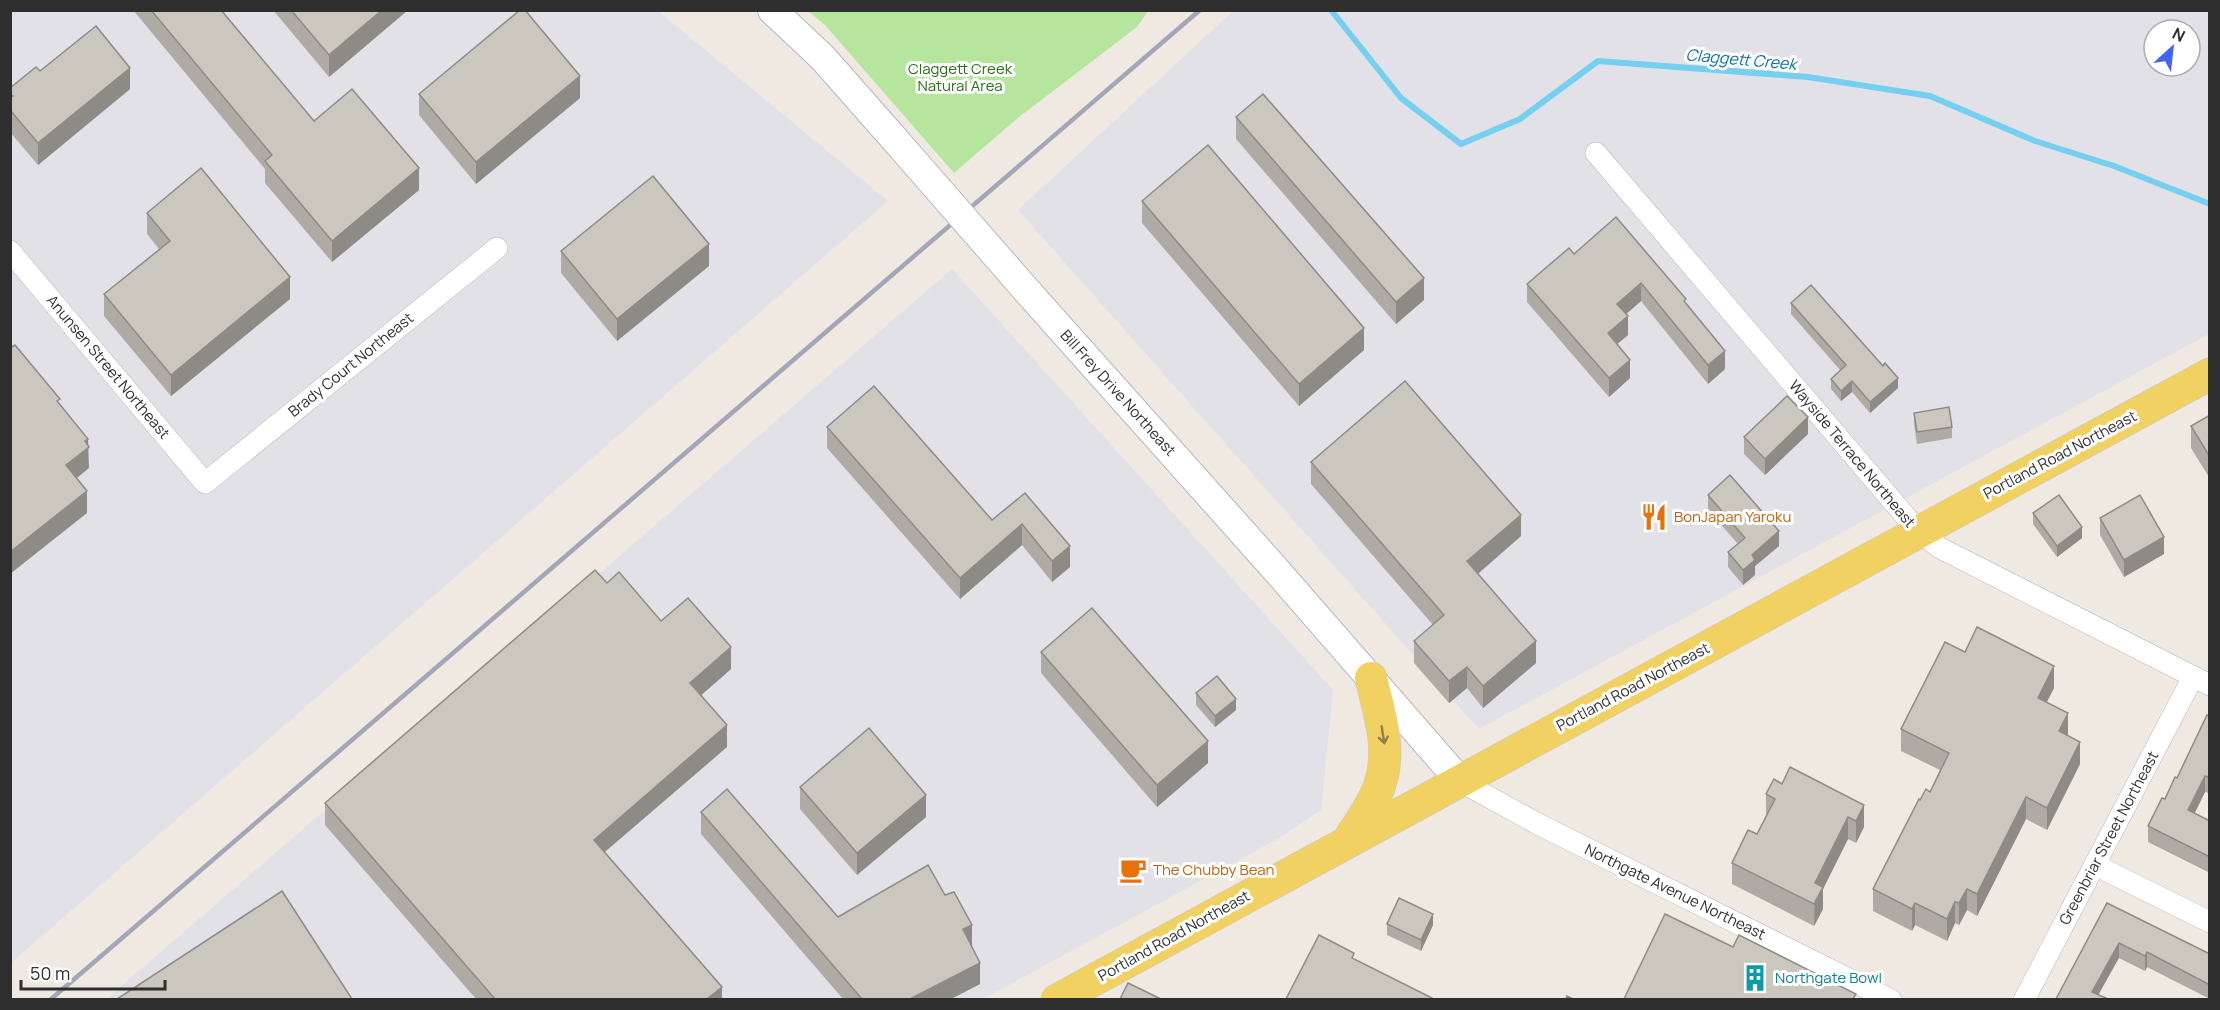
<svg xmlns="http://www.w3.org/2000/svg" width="2220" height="1010" font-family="Manrope,sans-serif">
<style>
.industrial{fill:#e3e1e8;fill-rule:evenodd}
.green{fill:#b6e59e}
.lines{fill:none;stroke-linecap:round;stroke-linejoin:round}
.stream{stroke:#75cff0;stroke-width:6}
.street-casing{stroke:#b4b7c1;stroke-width:22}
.secondary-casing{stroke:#b4b7c1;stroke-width:30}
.primary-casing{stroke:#c9c9c9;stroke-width:33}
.street{stroke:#fff;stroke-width:21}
.secondary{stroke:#fff;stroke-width:28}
.primary{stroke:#f2d163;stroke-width:32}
.rail{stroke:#a3a6b8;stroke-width:4.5}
.secondary-bridge-casing{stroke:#b4b7c1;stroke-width:30;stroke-linecap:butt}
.secondary-bridge{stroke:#fff;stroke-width:28}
.wall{fill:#afaba4}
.shaded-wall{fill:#8e8b86}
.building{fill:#cbc7bf;stroke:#8e8b86;stroke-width:1.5}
.oneway{stroke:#908048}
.labels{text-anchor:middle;stroke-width:6;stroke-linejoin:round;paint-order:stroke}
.park-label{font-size:15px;fill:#2c6e1b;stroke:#fff}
.street-label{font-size:15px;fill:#2e2e2e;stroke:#fff}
.food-label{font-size:15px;fill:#c56008;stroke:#fff;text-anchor:start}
.culture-label{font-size:15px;fill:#0d838f;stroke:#fff;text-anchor:start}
.water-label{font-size:16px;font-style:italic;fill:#0d6fa3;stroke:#fff}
</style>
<rect width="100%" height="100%" fill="#efe9e1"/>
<g class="industrial">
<path d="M11,11H658L888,201L11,963Z"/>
<path d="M1233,11H2209V334L1479,729L1018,210ZM2154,30H2190V66H2154Z"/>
<path d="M952,269L1333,690L1321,810L1281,837L983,999L105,1000Z"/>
</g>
<path class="green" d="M808,11H1148L1137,27L1019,117L954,173L825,25Z"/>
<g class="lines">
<path class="stream" d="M1331,10L1401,98L1461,144L1520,119L1598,61L1808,77L1930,96L2035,141L2114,166L2210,204"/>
<defs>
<g id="street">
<path d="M1596,153L1919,532L1940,548L2210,685"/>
<path d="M10,251L205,483L497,248"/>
<path d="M1460,781L1536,823L1891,1000"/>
<path d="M2095,865L2210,922"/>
<path d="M2024,1000L2193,677"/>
</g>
<g id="secondary">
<path d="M772,10L823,58L897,142"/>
<path d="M1028,292L1277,571L1460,781"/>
</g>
<g id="primary">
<path d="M1348,841C1359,823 1374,804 1380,784C1392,748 1379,713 1371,678"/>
<path d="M1057,1000L2210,374"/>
</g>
</defs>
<use href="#street" class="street-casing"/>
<use href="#secondary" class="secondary-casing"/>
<use href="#primary" class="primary-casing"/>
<use href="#street" class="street"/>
<use href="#secondary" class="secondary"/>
<use href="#primary" class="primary"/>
<path class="rail" d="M50,1000L1200,10"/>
<defs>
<path id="secondary-bridge" d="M897,142L1028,292"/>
</defs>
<use href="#secondary-bridge" class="secondary-bridge-casing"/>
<use href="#secondary-bridge" class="secondary-bridge"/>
</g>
<g class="wall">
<path d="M133,10H221L314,121L419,190L332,262L265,183V169Z"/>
<path d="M273,10H408L329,77Z"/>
<path d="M40,71L130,89L38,165L10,132V88Z"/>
<path d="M419,94L580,98L476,184L419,115Z"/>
<path d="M1236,117L1424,300L1396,324L1236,139Z"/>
<path d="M1142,201L1364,350L1299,406L1142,223Z"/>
<path d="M147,213L290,299L171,396L104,316V294L159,249L147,234Z"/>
<path d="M1616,217L1686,304L1725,369L1708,384L1641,301L1626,314L1628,335L1617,344L1630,378L1609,397L1527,302V284L1574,254Z"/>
<path d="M561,251L709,266L617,341L561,273Z"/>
<path d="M1791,303L1898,388L1870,413L1852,392L1841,401L1831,389V379L1840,370L1791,314Z"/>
<path d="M1914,413L1952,427V438L1917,444L1914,424Z"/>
<path d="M2210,415V479L2191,448V426Z"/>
<path d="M827,427L992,520L1025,493L1070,567L1052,582L1022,545L960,599L827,448Z"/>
<path d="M1808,434L1765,475L1744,454V437Z"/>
<path d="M1311,462L1521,536L1478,574L1536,663L1483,708L1467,688L1449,703L1414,663V641L1433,625L1311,484Z"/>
<path d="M1708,495L1779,546L1755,566V575L1743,585L1728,567V552L1738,544L1708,510Z"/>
<path d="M2033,513L2082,538L2057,557L2033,524Z"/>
<path d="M2100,518L2164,554L2124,577L2100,535Z"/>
<path d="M661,621L731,669L701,695L727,747L605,852L722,999H476L325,825V803Z"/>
<path d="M1041,652L1208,763L1157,807L1041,673Z"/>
<path d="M1965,652L2054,688L2046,702L2068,735V736L2080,764L2047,830L2026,819L1977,916L1967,910L1959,925L1955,923L1947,941L1915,925L1912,931L1873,911V889L1920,800L1930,792L1940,770L1901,751V729Z"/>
<path d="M1196,693L1236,710L1215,727L1196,705Z"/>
<path d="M2210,716V789L2208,793L2205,792L2194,813L2210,821V873L2148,842V826L2177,778Z"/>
<path d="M1790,767L1864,827L1856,843L1848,839L1823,889V909L1814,926L1732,884V863L1757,834L1766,816V794L1782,784Z"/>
<path d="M800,787L926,817L857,875L800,809Z"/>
<path d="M701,812L838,917L972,946L980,984L951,999H843L701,834Z"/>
<path d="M2107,903L2210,954V999L2147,967L2145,971L2119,958L2056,999Z"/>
<path d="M1387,924L1433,925L1421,951L1387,935Z"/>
</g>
<g class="shaded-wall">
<path d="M382,10H408L329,77V55Z"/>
<path d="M130,68V89L38,165V143Z"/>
<path d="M580,76V98L476,184V162Z"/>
<path d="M419,168V190L332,262V241Z"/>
<path d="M709,244V266L617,341V319Z"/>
<path d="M290,277V299L171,396V375Z"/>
<path d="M1424,278V300L1396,324V302Z"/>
<path d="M1641,283V301L1617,322V304Z"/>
<path d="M1628,316V335L1608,352V333Z"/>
<path d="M1364,328V350L1299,406V384Z"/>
<path d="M1725,351V369L1708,384V365Z"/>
<path d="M1630,360V378L1609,397V378Z"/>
<path d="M1898,378V388L1870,413V402Z"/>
<path d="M1852,381V392L1841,401V391Z"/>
<path d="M1808,417V434L1765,475V459Z"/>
<path d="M88,439L89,468L66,487V465L85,441Z"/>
<path d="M87,491V513L10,574V552Z"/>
<path d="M1521,515V536L1467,583V561Z"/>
<path d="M1022,524V545L960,599V578Z"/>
<path d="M2082,527V538L2057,557V546Z"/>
<path d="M1779,531V546L1755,566V575L1743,585V570L1752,555Z"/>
<path d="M2164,537V554L2124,577V560Z"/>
<path d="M1070,546V567L1052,582V561Z"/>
<path d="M1536,641V663L1483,708V686Z"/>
<path d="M731,647V669L690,705V683Z"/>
<path d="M2054,666V688L2038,720V698Z"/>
<path d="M1467,667V688L1449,703V681Z"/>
<path d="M1236,699V710L1215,727V716Z"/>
<path d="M2068,713V735L2059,753V731Z"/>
<path d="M727,725V747L594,861V840Z"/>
<path d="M1208,741V763L1157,807V785Z"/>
<path d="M2080,742V764L2047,830V808Z"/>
<path d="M2210,773V789L2208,793V777Z"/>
<path d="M2205,776V792L2188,827V810Z"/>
<path d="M926,795V817L857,875V853Z"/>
<path d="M2026,797V819L1977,916V894Z"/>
<path d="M1864,805V827L1856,843V821Z"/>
<path d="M1848,817V839L1823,889V909L1814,926L1815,883Z"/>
<path d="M1967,889V910L1959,925V903Z"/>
<path d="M1955,902V923L1947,941V919Z"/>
<path d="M1915,903V925L1912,931V909Z"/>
<path d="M1433,914V925L1421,951V940Z"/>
<path d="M972,925V947L963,929Z"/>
<path d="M2119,943V958L2096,999L2092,992Z"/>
<path d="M2147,952V967L2145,971V956Z"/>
<path d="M980,963V984L951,999H910Z"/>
<path d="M722,987V999H707Z"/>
</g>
<g class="building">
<path d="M151,10H221L314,121L352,89L419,168L332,241L265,161L272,155Z"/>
<path d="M291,10H382L329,55Z"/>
<path d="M520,10H525L580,76L476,162L419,94Z"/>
<path d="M96,26L130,68L38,143L10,110V98L13,96L10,94V88L36,67L40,71Z"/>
<path d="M1263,94L1424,278L1396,302L1236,117Z"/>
<path d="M1208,145L1364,328L1299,384L1142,201Z"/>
<path d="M201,168L290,277L171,375L104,294L170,241L147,213Z"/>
<path d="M653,176L709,244L617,319L561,251Z"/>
<path d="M1616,217L1686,299L1684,301L1725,351L1708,365L1641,283L1617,304L1628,316L1608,333L1630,360L1609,378L1527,284L1569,248L1574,254Z"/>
<path d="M1811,285L1883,366L1885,363L1898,378L1870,402L1852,381L1841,391L1831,379L1846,365L1791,303Z"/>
<path d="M15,345L60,399L57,401L88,439L85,441L89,447L66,465L87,491L10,552V348Z"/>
<path d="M1405,381L1521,515L1467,561L1536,641L1483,686L1467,667L1449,681L1414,641L1444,615L1311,462Z"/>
<path d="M874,386L992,520L1025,493L1070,546L1052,561L1022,524L960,578L827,427Z"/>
<path d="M1787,396L1808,417L1765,459L1744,437Z"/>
<path d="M1949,407L1952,427L1917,432L1914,413Z"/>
<path d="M2210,415V457L2191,426Z"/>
<path d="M1730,475L1779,531L1752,555L1755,560L1743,570L1728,552L1745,538L1708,495Z"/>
<path d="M2059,495L2082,527L2057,546L2033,513Z"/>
<path d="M2140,495L2164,537L2124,560L2100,518Z"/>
<path d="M595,570L607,583L619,572L661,621L688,598L731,647L690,683L727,725L594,840L722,987L707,999H495L325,803Z"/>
<path d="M1092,608L1208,741L1157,785L1041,652Z"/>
<path d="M1977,627L2054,666L2038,698L2068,713L2059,731L2080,742L2047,808L2026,797L1977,894L1967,889L1959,903L1955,902L1947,919L1915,903L1912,909L1873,889L1919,799L1920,800L1926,789L1930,792L1949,753L1901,729L1945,642L1965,652Z"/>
<path d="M1217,676L1236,699L1215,716L1196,693Z"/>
<path d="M2207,715L2210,716V773L2208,777L2205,776L2188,810L2210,821V857L2148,826L2162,798L2165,799L2175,777L2177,778Z"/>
<path d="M869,728L926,795L857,853L800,787Z"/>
<path d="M1790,767L1864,805L1856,821L1848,817L1815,883L1823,887L1814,904L1732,863L1748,830L1757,834L1775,799L1766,794L1774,779L1782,784Z"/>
<path d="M727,789L838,917L928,865L945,895L954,892L972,925L963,929L980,963L910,999H862L701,812Z"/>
<path d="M282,891L352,999H117Z"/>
<path d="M1399,898L1433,914L1421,940L1387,924Z"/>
<path d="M2107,903L2210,954V985L2147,952L2145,956L2119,943L2092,992L2108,999H2056Z"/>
<path d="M1665,914L1733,947L1739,935L1856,994L1853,999H1624Z"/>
<path d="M1319,935L1354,953L1352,958L1432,998V999H1286Z"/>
<path d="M1128,983L1161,999H1120Z"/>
<path d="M1567,996L1573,999H1566Z"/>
</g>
<defs><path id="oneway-shaft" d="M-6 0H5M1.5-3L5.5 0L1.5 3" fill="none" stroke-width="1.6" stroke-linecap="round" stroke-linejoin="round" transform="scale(1.5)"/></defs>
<use class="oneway" href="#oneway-shaft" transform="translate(1383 735) rotate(81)"/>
<defs>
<symbol id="restaurant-bare" viewBox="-9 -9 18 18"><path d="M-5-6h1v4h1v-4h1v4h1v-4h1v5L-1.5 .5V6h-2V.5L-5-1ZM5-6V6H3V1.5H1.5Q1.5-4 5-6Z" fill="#e8710a" stroke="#fff" stroke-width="2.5" paint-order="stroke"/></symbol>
<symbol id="cafe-bare" viewBox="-9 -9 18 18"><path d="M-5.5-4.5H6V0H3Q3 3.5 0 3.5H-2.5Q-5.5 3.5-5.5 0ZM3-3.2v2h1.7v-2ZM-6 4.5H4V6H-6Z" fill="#e8710a" stroke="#fff" stroke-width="2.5" paint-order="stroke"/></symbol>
<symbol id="building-bare" viewBox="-9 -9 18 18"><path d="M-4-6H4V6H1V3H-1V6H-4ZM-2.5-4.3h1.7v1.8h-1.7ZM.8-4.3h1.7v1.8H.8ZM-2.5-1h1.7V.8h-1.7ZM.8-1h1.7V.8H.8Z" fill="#0f9aa8" stroke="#fff" stroke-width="2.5" paint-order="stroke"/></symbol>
</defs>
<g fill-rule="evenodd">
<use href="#restaurant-bare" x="1635" y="498" width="38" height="38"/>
<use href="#cafe-bare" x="1114" y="851" width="38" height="38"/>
<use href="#building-bare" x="1736" y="959" width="38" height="38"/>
</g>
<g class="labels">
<g class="park-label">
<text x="960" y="74">Claggett Creek<tspan x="960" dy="17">Natural Area</tspan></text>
</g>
<g class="street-label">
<text transform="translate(351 365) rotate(-39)" y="5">Brady Court Northeast</text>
<text transform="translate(108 367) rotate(50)" y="5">Anunsen Street Northeast</text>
<text transform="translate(1118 393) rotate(48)" y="5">Bill Frey Drive Northeast</text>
<text transform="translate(1852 454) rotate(50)" y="5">Wayside Terrace Northeast</text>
<text transform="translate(2060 455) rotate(-28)" y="5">Portland Road Northeast</text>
<text transform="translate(1633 687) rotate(-28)" y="5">Portland Road Northeast</text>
<text transform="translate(2109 838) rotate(-62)" y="5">Greenbriar Street Northeast</text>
<text transform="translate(1675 892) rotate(26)" y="5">Northgate Avenue Northeast</text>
<text transform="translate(1174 936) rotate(-29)" y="5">Portland Road Northeast</text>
</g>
<g class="food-label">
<text x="1674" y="522">BonJapan Yaroku</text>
<text x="1153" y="875">The Chubby Bean</text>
</g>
<g class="culture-label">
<text x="1775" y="983">Northgate Bowl</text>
</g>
<g class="water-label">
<text transform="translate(1741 59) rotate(5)" y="6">Claggett Creek</text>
</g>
</g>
<rect width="2220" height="1010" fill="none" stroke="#2e2e2e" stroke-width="24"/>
<g transform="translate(2172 48) rotate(27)"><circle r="28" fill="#ffffff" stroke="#ababab" stroke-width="1.5"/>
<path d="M0-4.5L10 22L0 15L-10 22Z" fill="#4264fb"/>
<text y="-9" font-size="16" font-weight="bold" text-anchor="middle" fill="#2e2e2e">N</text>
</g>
<path d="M21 980v9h144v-9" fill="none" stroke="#2e2e2e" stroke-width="3"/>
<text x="30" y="980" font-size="18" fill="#2e2e2e" stroke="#ffffff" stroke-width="4.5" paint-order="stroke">50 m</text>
</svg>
